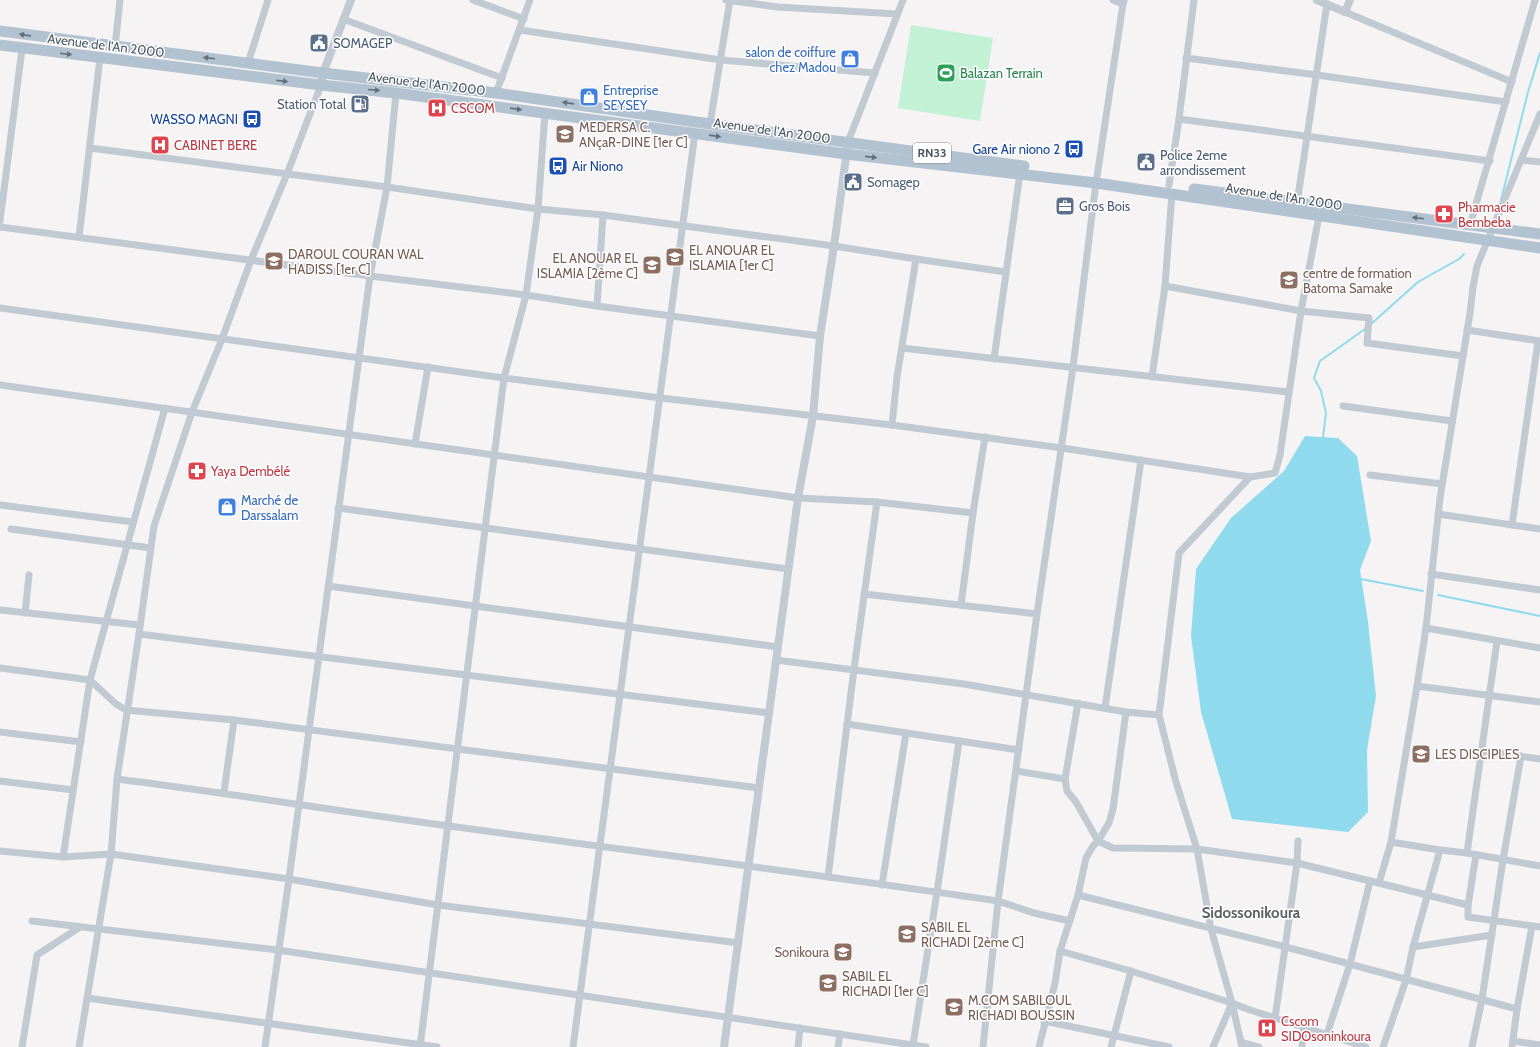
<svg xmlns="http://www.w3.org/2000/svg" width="1540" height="1047" font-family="Cabin,sans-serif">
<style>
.green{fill:#c3f1d5}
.water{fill:#90daee}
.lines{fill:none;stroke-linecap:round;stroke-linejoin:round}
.stream{stroke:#90daee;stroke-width:2}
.minor{stroke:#c1cad2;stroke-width:7}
.tertiary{stroke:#c1cad2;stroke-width:8}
.primary{stroke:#b3c2d1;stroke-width:11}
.oneway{fill:#64717d}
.labels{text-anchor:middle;stroke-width:3;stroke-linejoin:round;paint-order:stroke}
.shield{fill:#fff;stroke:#808990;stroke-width:1}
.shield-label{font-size:12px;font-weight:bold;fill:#4a5661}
.service-label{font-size:13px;fill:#4e5e75;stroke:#fff;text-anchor:start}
.street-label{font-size:13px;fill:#4a5661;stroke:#fff}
.shop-label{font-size:13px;fill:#366cbe;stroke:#fff;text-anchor:start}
.leisure-label{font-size:13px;fill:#27864d;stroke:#fff;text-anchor:start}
.health-label{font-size:13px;fill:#be3a42;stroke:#fff;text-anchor:start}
.transit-label{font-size:13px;fill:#164399;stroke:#fff;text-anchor:end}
.education-label{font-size:13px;fill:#785e54;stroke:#fff;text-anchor:start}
.quarter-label{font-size:15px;font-weight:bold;fill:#5f6368;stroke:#fff}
</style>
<rect width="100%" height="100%" fill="#f5f3f3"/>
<path class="green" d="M911,25L993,38L980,121L898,108Z"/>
<path class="water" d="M1305,436L1338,438L1357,456L1371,541L1360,570L1368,622L1376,696L1367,750L1368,812L1348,832L1232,819L1201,712L1191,636L1196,569L1231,518L1284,471Z"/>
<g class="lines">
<g class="stream">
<path d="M1501,200L1528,92L1540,53"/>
<path d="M1370,325L1418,282L1459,259L1464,254"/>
<path d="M1323,437L1326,413L1321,391L1314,378L1320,361L1365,329"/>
<path d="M1361,579L1423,591"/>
<path d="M1438,595L1540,616"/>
</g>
<g class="minor">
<path d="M473,0L524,19"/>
<path d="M726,0L778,7L897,14"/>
<path d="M1113,0L1123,4L1124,1"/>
<path d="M1345,12L1512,82"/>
<path d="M343,19L502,78"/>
<path d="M520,30L721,60L875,73"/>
<path d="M115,47L120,0"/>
<path d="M1186,58L1317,75L1506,102"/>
<path d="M248,63L268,0"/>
<path d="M496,93L530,0"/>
<path d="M1179,119L1490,161"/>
<path d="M710,124L730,0"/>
<path d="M848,142L903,0"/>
<path d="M90,148L387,187L538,209L603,215L834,246L916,259L1006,272"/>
<path d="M1522,160L1540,162"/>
<path d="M1169,185L1179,119L1194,0"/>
<path d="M1297,203L1327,4"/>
<path d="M0,221L22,49"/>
<path d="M1470,225L1535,0"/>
<path d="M0,227L370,276L526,295L597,306L820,336"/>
<path d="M79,237L100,58"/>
<path d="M1165,286L1301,311L1369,318L1367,343L1463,356"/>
<path d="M597,306L603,215"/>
<path d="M0,308L504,378L661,398L892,425L1062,448L1250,477"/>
<path d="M1467,330L1540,341"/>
<path d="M902,348L1288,392"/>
<path d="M994,359L1020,173"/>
<path d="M1152,377L1165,286L1172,193"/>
<path d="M0,385L798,498L877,502L973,513"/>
<path d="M1343,406L1452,421"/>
<path d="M892,425L897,377L916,259"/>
<path d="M415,444L428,367"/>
<path d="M1370,475L1442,484"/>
<path d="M0,505L133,522"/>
<path d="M338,508L788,569"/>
<path d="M1438,514L1540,529"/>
<path d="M1512,525L1538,341"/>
<path d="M11,529L151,548"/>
<path d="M1431,574L1540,590"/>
<path d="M328,586L778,647"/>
<path d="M864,594L1037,614"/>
<path d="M961,605L973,513L985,437"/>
<path d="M0,610L140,625"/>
<path d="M25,613L29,575"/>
<path d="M1426,628L1540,648"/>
<path d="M139,634L769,713"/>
<path d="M776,660L964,684L1126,712L1159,715"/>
<path d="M0,668L90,680L116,704L126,710L234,720L759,788"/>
<path d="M1417,686L1540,702"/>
<path d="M1078,703L1065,779L1067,791L1076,802L1098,841L1113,848L1197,849L1297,863L1468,905"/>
<path d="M1105,708L1141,460"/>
<path d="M847,724L1019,750"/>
<path d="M0,732L81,742"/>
<path d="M1482,751L1540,759"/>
<path d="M1016,771L1065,779"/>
<path d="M117,779C228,793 338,811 449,826C632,851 815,874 998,901L1034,913L1070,921"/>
<path d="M0,781L73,790"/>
<path d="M224,792L234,720"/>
<path d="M1391,842L1440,850L1467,853L1540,866"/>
<path d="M0,851L63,857L111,854L289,879L438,905L739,943"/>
<path d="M1467,853L1497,641"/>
<path d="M1476,855L1468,905V917L1540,927"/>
<path d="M63,857L90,680L165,408"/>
<path d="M828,877L854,669L877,502"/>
<path d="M1379,883L1391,842L1417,686L1426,628L1440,498L1470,313L1473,287L1477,266L1540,114"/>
<path d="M882,885L906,733"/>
<path d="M1078,895L1286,947L1517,1009"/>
<path d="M32,921L278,950L926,1047"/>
<path d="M1413,947L1492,935"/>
<path d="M1060,951L1131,971L1232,1003L1250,1010L1366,1047"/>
<path d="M87,998L437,1047"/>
<path d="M1275,1018L1297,863L1298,841"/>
<path d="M1044,1021L1169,1047"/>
<path d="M1327,1034L1350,964L1370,881"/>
<path d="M1513,1041L1540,1045"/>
<path d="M1241,1042L1259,1047"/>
<path d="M913,1045L937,892L959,741"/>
<path d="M22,1047L37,955L80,927"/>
<path d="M79,1047L111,854L117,779L139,634L154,526L192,412L222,339L251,260L287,174L321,85"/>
<path d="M265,1047L289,879L370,276L387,187L396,93"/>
<path d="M420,1047L504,378L526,295L538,209L545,113"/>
<path d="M573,1047L695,133"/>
<path d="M798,1047L800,1028"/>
<path d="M838,1047L840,1034"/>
<path d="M983,1047L998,901L1037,614L1073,367L1096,183L1123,4"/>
<path d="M1039,1047L1055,983L1060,951L1078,895L1086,858L1093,846L1098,841L1109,823L1113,809L1126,712"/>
<path d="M1111,1047L1131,971"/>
<path d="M1213,1047L1232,1003"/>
<path d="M1242,1047L1232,1003L1211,929L1197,849L1176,782L1159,715L1179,553L1250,477L1275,473L1280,455L1301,311L1319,216"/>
<path d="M1302,1047L1304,1027"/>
<path d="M1383,1047L1406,980L1413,947L1440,850"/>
<path d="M1472,1047L1482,999L1503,860L1521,756"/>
<path d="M1512,1047L1517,1009L1532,926"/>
</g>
<g class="tertiary">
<path d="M1317,0L1345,12L1350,0"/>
<path d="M321,85L323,73L351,0"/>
<path d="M724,1047L798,498L813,416L820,336L834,246L848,142"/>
</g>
<g class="primary">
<path d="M0,31L323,73L496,93L710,124L1024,166"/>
<path d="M0,45L321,85L396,93L846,154L1096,183L1540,248"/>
<path d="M1194,189L1540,234"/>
</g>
</g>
<defs><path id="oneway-solid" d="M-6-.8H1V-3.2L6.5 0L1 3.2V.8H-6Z"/></defs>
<g class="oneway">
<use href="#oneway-solid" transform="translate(25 35) rotate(-172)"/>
<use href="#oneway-solid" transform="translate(66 54) rotate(7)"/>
<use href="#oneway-solid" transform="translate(209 58) rotate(-173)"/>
<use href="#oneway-solid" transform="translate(282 81) rotate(7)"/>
<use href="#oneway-solid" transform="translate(374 90) rotate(5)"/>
<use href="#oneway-solid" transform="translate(568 103) rotate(-172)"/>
<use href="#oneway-solid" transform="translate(516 109) rotate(8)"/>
<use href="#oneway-solid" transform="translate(715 136) rotate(8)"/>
<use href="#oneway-solid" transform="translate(871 157) rotate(6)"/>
<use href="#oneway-solid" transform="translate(1418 218) rotate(-173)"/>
</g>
<defs>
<symbol id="civic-square" viewBox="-11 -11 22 22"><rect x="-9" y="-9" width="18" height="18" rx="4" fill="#5c6f8a" stroke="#fff"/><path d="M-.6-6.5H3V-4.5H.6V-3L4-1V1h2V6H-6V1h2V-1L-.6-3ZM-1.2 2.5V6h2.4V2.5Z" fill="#fff"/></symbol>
<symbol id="shop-square" viewBox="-11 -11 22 22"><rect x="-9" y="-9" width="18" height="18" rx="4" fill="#3f7fe0" stroke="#fff"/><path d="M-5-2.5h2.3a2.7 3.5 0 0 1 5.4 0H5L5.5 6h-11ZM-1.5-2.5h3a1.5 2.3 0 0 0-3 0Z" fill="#fff"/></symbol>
<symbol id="stadium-square" viewBox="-11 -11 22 22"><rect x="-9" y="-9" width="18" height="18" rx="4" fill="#2e9e5b" stroke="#fff"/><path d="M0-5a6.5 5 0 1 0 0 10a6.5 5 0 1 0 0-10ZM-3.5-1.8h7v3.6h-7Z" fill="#fff"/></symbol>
<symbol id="fuel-square" viewBox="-11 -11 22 22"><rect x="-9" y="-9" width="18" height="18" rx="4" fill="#5c6f8a" stroke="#fff"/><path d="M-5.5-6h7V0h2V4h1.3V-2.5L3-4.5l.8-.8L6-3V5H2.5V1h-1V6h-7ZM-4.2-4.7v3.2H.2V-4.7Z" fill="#fff"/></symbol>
<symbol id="hospital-square" viewBox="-11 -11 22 22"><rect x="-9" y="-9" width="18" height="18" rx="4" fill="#e0444e" stroke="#fff"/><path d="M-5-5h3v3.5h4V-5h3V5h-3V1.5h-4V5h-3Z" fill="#fff"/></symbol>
<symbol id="bus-square" viewBox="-11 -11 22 22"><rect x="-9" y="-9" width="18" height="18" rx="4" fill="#1a4fb4" stroke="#fff"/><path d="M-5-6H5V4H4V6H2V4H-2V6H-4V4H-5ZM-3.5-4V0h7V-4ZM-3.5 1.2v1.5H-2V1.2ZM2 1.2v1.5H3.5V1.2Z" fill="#fff"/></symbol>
<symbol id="school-square" viewBox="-11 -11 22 22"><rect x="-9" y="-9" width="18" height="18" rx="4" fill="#8d6e63" stroke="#fff"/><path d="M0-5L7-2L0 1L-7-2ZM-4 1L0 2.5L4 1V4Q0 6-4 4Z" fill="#fff"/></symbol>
<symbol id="office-square" viewBox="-11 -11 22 22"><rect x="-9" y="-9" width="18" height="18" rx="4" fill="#5c6f8a" stroke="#fff"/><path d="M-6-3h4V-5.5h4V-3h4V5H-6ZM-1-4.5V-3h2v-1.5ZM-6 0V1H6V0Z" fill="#fff"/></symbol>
<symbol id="pharmacy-square" viewBox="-11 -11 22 22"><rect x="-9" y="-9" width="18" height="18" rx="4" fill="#e0444e" stroke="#fff"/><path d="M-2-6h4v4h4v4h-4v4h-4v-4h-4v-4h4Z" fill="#fff"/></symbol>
</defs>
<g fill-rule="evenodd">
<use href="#civic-square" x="308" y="32" width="22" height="22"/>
<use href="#shop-square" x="839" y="48" width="22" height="22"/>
<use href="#stadium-square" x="935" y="62" width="22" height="22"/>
<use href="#shop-square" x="578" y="86" width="22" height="22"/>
<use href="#fuel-square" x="349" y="93" width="22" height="22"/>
<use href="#hospital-square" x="426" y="97" width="22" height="22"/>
<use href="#bus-square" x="241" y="108" width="22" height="22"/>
<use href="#school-square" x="554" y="123" width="22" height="22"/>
<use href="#hospital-square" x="149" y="134" width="22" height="22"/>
<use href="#bus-square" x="1063" y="138" width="22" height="22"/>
<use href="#civic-square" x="1135" y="151" width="22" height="22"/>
<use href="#bus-square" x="547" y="155" width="22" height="22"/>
<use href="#civic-square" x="842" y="171" width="22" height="22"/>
<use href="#office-square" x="1054" y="195" width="22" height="22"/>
<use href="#pharmacy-square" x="1433" y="203" width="22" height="22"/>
<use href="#school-square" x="664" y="246" width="22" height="22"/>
<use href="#school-square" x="263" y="250" width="22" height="22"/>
<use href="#school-square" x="641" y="254" width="22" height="22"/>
<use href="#school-square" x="1278" y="269" width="22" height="22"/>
<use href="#pharmacy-square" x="186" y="460" width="22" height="22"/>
<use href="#shop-square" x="216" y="496" width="22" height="22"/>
<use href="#school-square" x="1410" y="743" width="22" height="22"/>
<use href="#school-square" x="896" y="923" width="22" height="22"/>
<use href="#school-square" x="832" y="941" width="22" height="22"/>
<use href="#school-square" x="817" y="972" width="22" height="22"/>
<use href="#school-square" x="943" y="996" width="22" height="22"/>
<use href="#hospital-square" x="1256" y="1017" width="22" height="22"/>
</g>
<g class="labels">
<rect class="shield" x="913" y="143" width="38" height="20" rx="3"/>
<g class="shield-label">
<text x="932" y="157">RN33</text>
</g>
<g class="service-label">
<text x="333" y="48">SOMAGEP</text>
<text x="346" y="109" text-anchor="end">Station Total</text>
<text x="1160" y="160">Police 2eme<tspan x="1160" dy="15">arrondissement</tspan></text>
<text x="867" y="187">Somagep</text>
<text x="1079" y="211">Gros Bois</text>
</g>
<g class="street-label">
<text transform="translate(106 45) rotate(7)" y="5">Avenue de l'An 2000</text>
<text transform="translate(427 83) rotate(7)" y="5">Avenue de l'An 2000</text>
<text transform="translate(772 130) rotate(8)" y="5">Avenue de l'An 2000</text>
<text transform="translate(1284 196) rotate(9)" y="5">Avenue de l'An 2000</text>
</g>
<g class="shop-label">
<text x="836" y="57" text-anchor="end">salon de coiffure<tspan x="836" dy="15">chez Madou</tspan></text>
<text x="603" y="95">Entreprise<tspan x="603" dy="15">SEYSEY</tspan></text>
<text x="241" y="505">Marché de<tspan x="241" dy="15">Darssalam</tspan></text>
</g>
<g class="leisure-label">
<text x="960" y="78">Balazan Terrain</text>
</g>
<g class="health-label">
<text x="451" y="113">CSCOM</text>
<text x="174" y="150">CABINET BERE</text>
<text x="1458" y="212">Pharmacie<tspan x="1458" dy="15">Bembeba</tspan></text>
<text x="211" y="476">Yaya Dembélé</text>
<text x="1281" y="1026">Cscom<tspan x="1281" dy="15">SIDOsoninkoura</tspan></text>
</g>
<g class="transit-label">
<text x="238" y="124">WASSO MAGNI</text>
<text x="1060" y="154">Gare Air niono 2</text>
<text x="572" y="171" text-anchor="start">Air Niono</text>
</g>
<g class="education-label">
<text x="579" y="132">MEDERSA C.<tspan x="579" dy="15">ANçaR-DINE [1er C]</tspan></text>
<text x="689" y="255">EL ANOUAR EL<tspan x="689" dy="15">ISLAMIA [1er C]</tspan></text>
<text x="288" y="259">DAROUL COURAN WAL<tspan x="288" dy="15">HADISS [1er C]</tspan></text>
<text x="638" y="263" text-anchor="end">EL ANOUAR EL<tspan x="638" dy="15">ISLAMIA [2ème C]</tspan></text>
<text x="1303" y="278">centre de formation<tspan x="1303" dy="15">Batoma Samake</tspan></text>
<text x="1435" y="759">LES DISCIPLES</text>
<text x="921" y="932">SABIL EL<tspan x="921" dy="15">RICHADI [2ème C]</tspan></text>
<text x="829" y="957" text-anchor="end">Sonikoura</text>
<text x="842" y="981">SABIL EL<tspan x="842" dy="15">RICHADI [1er C]</tspan></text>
<text x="968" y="1005">M.COM SABILOUL<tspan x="968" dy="15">RICHADI BOUSSIN</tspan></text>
</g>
<g class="quarter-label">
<text x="1251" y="918">Sidossonikoura</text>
</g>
</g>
</svg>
